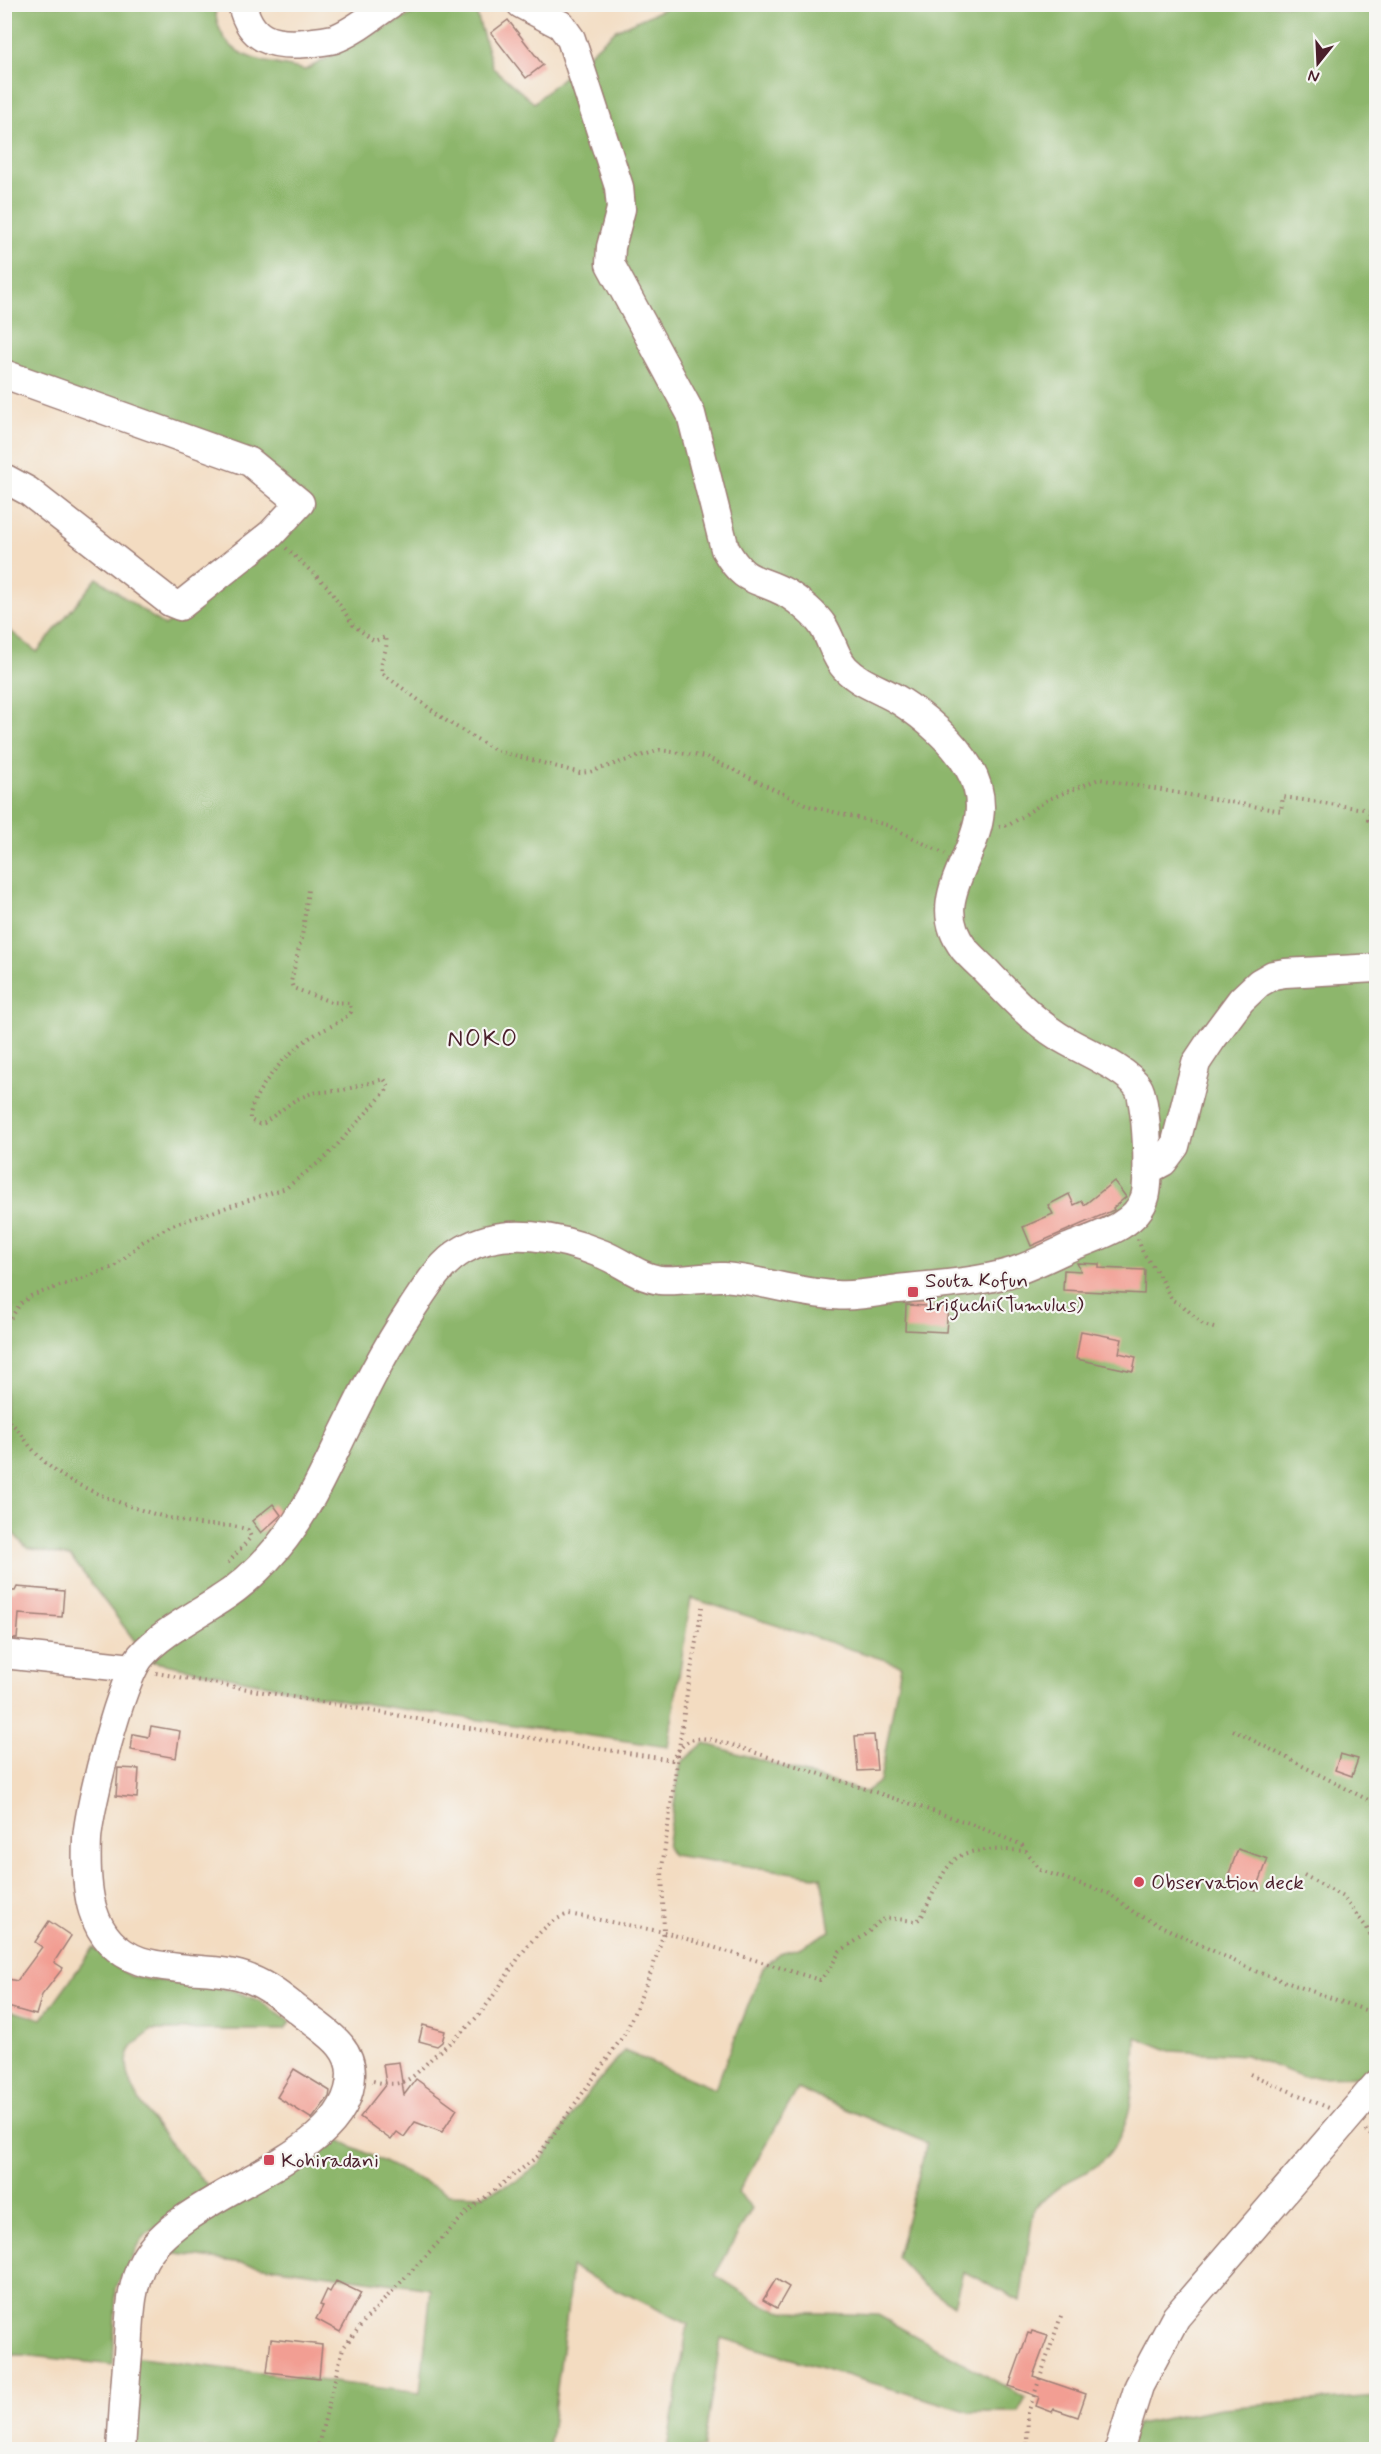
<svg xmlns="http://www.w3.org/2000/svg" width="1381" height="2454" font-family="Mynerve,sans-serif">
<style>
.forest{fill:#8db66c;stroke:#6c6a4c;stroke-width:1.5}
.building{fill:#f29e93}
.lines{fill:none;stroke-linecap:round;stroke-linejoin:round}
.minor-casing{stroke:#9e7e76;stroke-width:31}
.path{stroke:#9e7e76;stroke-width:4;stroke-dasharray:1.5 4.5;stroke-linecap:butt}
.minor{stroke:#fff;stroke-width:28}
.poi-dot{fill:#d1495b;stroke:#f6f6f2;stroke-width:2}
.labels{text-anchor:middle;stroke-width:4.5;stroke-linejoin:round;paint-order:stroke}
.poi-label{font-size:21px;fill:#4a1f2b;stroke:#f6f6f2;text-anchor:start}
.quarter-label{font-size:24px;letter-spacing:1.5px;fill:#4a1f2b;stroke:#f6f6f2}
</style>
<rect width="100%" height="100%" fill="#f6f6f2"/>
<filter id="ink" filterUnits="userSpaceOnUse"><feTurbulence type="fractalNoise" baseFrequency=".0167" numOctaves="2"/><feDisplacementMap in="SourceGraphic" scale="12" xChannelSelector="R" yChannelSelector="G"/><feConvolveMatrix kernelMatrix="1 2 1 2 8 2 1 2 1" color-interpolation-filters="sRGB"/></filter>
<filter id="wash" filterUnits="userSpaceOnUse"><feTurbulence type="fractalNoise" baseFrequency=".008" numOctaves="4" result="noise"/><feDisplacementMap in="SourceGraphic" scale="24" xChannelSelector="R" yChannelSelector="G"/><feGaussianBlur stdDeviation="1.35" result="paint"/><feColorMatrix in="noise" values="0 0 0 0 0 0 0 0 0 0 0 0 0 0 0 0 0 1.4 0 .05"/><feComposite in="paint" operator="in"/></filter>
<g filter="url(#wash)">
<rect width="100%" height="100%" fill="#f3dcc1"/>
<g class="forest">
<path d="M5,5H215C217,61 262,60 305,70L429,5H474L493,68L534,103L616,30L673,5H1376V2076L1303,2077L1246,2055L1171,2051L1136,2037C1134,2082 1135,2131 1099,2164C1088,2173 1074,2177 1062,2185C1052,2191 1043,2200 1034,2209L1020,2301L963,2271L954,2305L923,2285L897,2257L927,2143L798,2089L738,2193L752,2208L715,2275L764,2306L787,2312L878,2315L1026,2398L1018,2412H970L721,2338L703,2449H667L688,2324L571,2267L568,2305L549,2449H128L133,2357L420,2393L431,2289L156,2251L331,2136L449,2194L483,2195L517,2181L540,2163L581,2102L624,2051L715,2089L763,1968L779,1953L799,1948L830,1931L821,1877L672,1855L667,1847L681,1763L704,1743L865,1792L880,1781L901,1665L691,1598L668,1747L347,1701L150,1661L71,1557L27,1548L5,1525L4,626L37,652L97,578L165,626L285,533L309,501L5,367Z"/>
<path d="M94,1947L110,1963L132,1977L232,1990L260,2001L290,2022L285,2030H152C146,2036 135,2042 131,2049C109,2084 188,2164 211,2189L143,2237L116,2288L113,2365L23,2355H5L4,2009L42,2019Z"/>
<path d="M1376,2396V2449L1125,2450L1137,2424L1222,2408Z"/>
</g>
<g id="blocks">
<g class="building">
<path d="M508,20L543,65L526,78L491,33Z"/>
<path d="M1114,1181L1126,1197L1113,1208L1114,1210L1031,1246L1023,1227L1053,1214L1048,1205L1069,1194L1074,1205L1082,1201L1084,1205Z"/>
<path d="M1077,1263L1099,1264V1268L1145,1270L1144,1294L1063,1290L1064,1270L1081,1271Z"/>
<path d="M906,1305L948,1307L946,1332L905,1330Z"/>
<path d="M1081,1331L1122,1339L1119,1353L1136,1357L1133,1371L1076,1359Z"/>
<path d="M273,1504L281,1515L261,1533L252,1521Z"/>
<path d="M17,1587L64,1591L62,1617L19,1614L17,1639L4,1638V1591H15Z"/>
<path d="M151,1726L180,1731L176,1758L131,1750L133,1734L149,1737Z"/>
<path d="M874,1735L877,1770L858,1771L855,1736Z"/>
<path d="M1340,1754L1358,1759L1352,1776L1335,1770Z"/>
<path d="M118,1768L139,1769L137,1798L116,1796Z"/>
<path d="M1238,1849L1268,1859L1256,1891L1231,1882L1232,1878L1228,1876Z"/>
<path d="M49,1921L71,1936L54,1962L63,1968L42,1995L36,2015L4,2006V1978L17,1981L42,1947L35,1942Z"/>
<path d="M423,2025L445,2031L442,2042L437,2046L419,2041Z"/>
<path d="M399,2062L404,2095L416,2079L457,2109L442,2132L415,2122L404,2137L397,2132L391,2140L360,2117L386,2084L383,2064Z"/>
<path d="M294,2069L330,2091L329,2097L312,2119L277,2097Z"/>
<path d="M776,2279L789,2287L777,2308L763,2300Z"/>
<path d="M336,2281L361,2293L340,2332L316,2319L323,2306L320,2305L327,2290L330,2292Z"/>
<path d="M1032,2331L1048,2336L1033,2376L1086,2394L1078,2417L1054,2409L1052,2412L1036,2406L1039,2397L1009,2386L1028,2333L1031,2334Z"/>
<path d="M271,2339L322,2345L319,2378L267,2372Z"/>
</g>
</g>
</g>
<g filter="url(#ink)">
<use href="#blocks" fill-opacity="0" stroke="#9e7e76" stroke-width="1.5"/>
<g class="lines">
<defs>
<g id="minor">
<path d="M242,4C250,40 272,46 306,43C315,42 325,41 334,39C354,32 372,16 390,4"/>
<path d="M4,374L250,462L300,503L271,534L180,606L170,602L28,491L4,478"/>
<path d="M1148,1170L1163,1162L1175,1146L1196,1063L1212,1039L1241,1000L1259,983L1273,975L1285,973L1376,968"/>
<path d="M4,1654L132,1668"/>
<path d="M121,2450C123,2418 125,2386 128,2354C130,2322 129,2288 144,2260C184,2188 351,2161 351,2074C351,2050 333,2037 316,2024C295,2009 274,1988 250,1979C231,1971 208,1971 187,1969C172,1967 154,1966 140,1961C87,1942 85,1886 87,1839C89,1806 121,1679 141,1656C162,1632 194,1617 219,1600C242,1586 261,1567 278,1547C306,1513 323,1475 342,1436C363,1393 384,1350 411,1310C425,1289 440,1263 463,1250C504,1225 560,1237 602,1254C622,1262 638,1277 660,1280C681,1282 703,1276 724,1277C761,1280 797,1293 835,1295C855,1297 877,1292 898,1289C934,1285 974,1283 1009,1273C1029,1267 1049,1257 1068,1248C1094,1237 1136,1227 1145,1197C1150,1182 1147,1100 1138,1087C1126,1068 1078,1049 1058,1036C1030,1018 1009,995 987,972C979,964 971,957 964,949C916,886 1011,839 969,768C954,742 925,717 900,701C883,690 860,684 845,668C834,656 832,640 823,626C816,615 799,601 788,594C756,576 746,586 725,549L691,414L610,264L611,247L621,209L619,187L571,39L561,25L521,4"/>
<path d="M1119,2450L1139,2386L1176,2317L1376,2085"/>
</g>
</defs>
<use href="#minor" class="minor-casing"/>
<g class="path">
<path d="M286,548L327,586L353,625L374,641L386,637C389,650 379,659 382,673L448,722L495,750L580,773L589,772L660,750L706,757L809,806L887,825L945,854"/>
<path d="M999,827L1009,825L1049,799L1099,779L1281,811L1283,797L1370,810L1368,820L1376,822"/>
<path d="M1138,1239L1143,1253L1157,1272L1172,1300L1183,1306L1204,1325L1217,1329"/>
<path d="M4,1328L20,1304L31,1296L114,1267L142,1242L172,1225L286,1188L327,1156L386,1091L389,1086L384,1079L343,1090L312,1093L295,1100L264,1123L259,1124L250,1120C248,1095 288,1052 308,1039C322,1029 339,1025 351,1012L350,1003L331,1002L293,988L291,982L303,931L308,889"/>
<path d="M4,1419C16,1425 21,1434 29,1445C42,1461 56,1474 75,1483C111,1501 153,1516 193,1523C211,1527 231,1523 248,1530L251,1537L227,1564"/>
<path d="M156,1673L486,1731L672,1760C690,1729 705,1738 735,1746L969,1823L1022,1845L1025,1850"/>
<path d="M1233,1730L1376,1804"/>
<path d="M1304,1875L1343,1897L1367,1928L1376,1947"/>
<path d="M1250,2074L1329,2108"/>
<path d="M373,2081C407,2090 413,2076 435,2055C452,2041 468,2028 482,2011C506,1982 531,1925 569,1914L664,1932L820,1980L829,1970L840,1951L865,1935L880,1921L887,1918L916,1921L921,1918C953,1853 949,1846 1026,1851L1040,1870L1110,1894L1136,1914L1255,1971L1376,2014"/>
<path d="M1366,2130L1376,2139"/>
<path d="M317,2450L343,2348L366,2319L469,2210L538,2156L626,2032L652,1970L664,1932L662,1868L686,1699L702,1607"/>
<path d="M1027,2450L1028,2413L1062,2313"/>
</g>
<use href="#minor" class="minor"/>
</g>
</g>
<g class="poi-dot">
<rect x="907" y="1286" width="12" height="12" rx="3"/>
<circle cx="1139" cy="1882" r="6"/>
<rect x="263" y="2154" width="12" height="12" rx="3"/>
</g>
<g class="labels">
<g class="poi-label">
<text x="925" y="1287">Souta Kofun<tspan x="925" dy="24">Iriguchi(Tumulus)</tspan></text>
<text x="1151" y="1889">Observation deck</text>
<text x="281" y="2167">Kohiradani</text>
</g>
<g class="quarter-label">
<text x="483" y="1046">NOKO</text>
</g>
</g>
<rect width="1381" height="2454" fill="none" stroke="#f6f6f2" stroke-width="24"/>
<g transform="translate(1318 63) rotate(198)" stroke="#f6f6f2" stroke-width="4.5" paint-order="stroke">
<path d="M0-4.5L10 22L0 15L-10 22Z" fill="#4a1f2b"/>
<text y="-9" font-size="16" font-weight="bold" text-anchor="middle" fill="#4a1f2b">N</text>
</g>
</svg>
